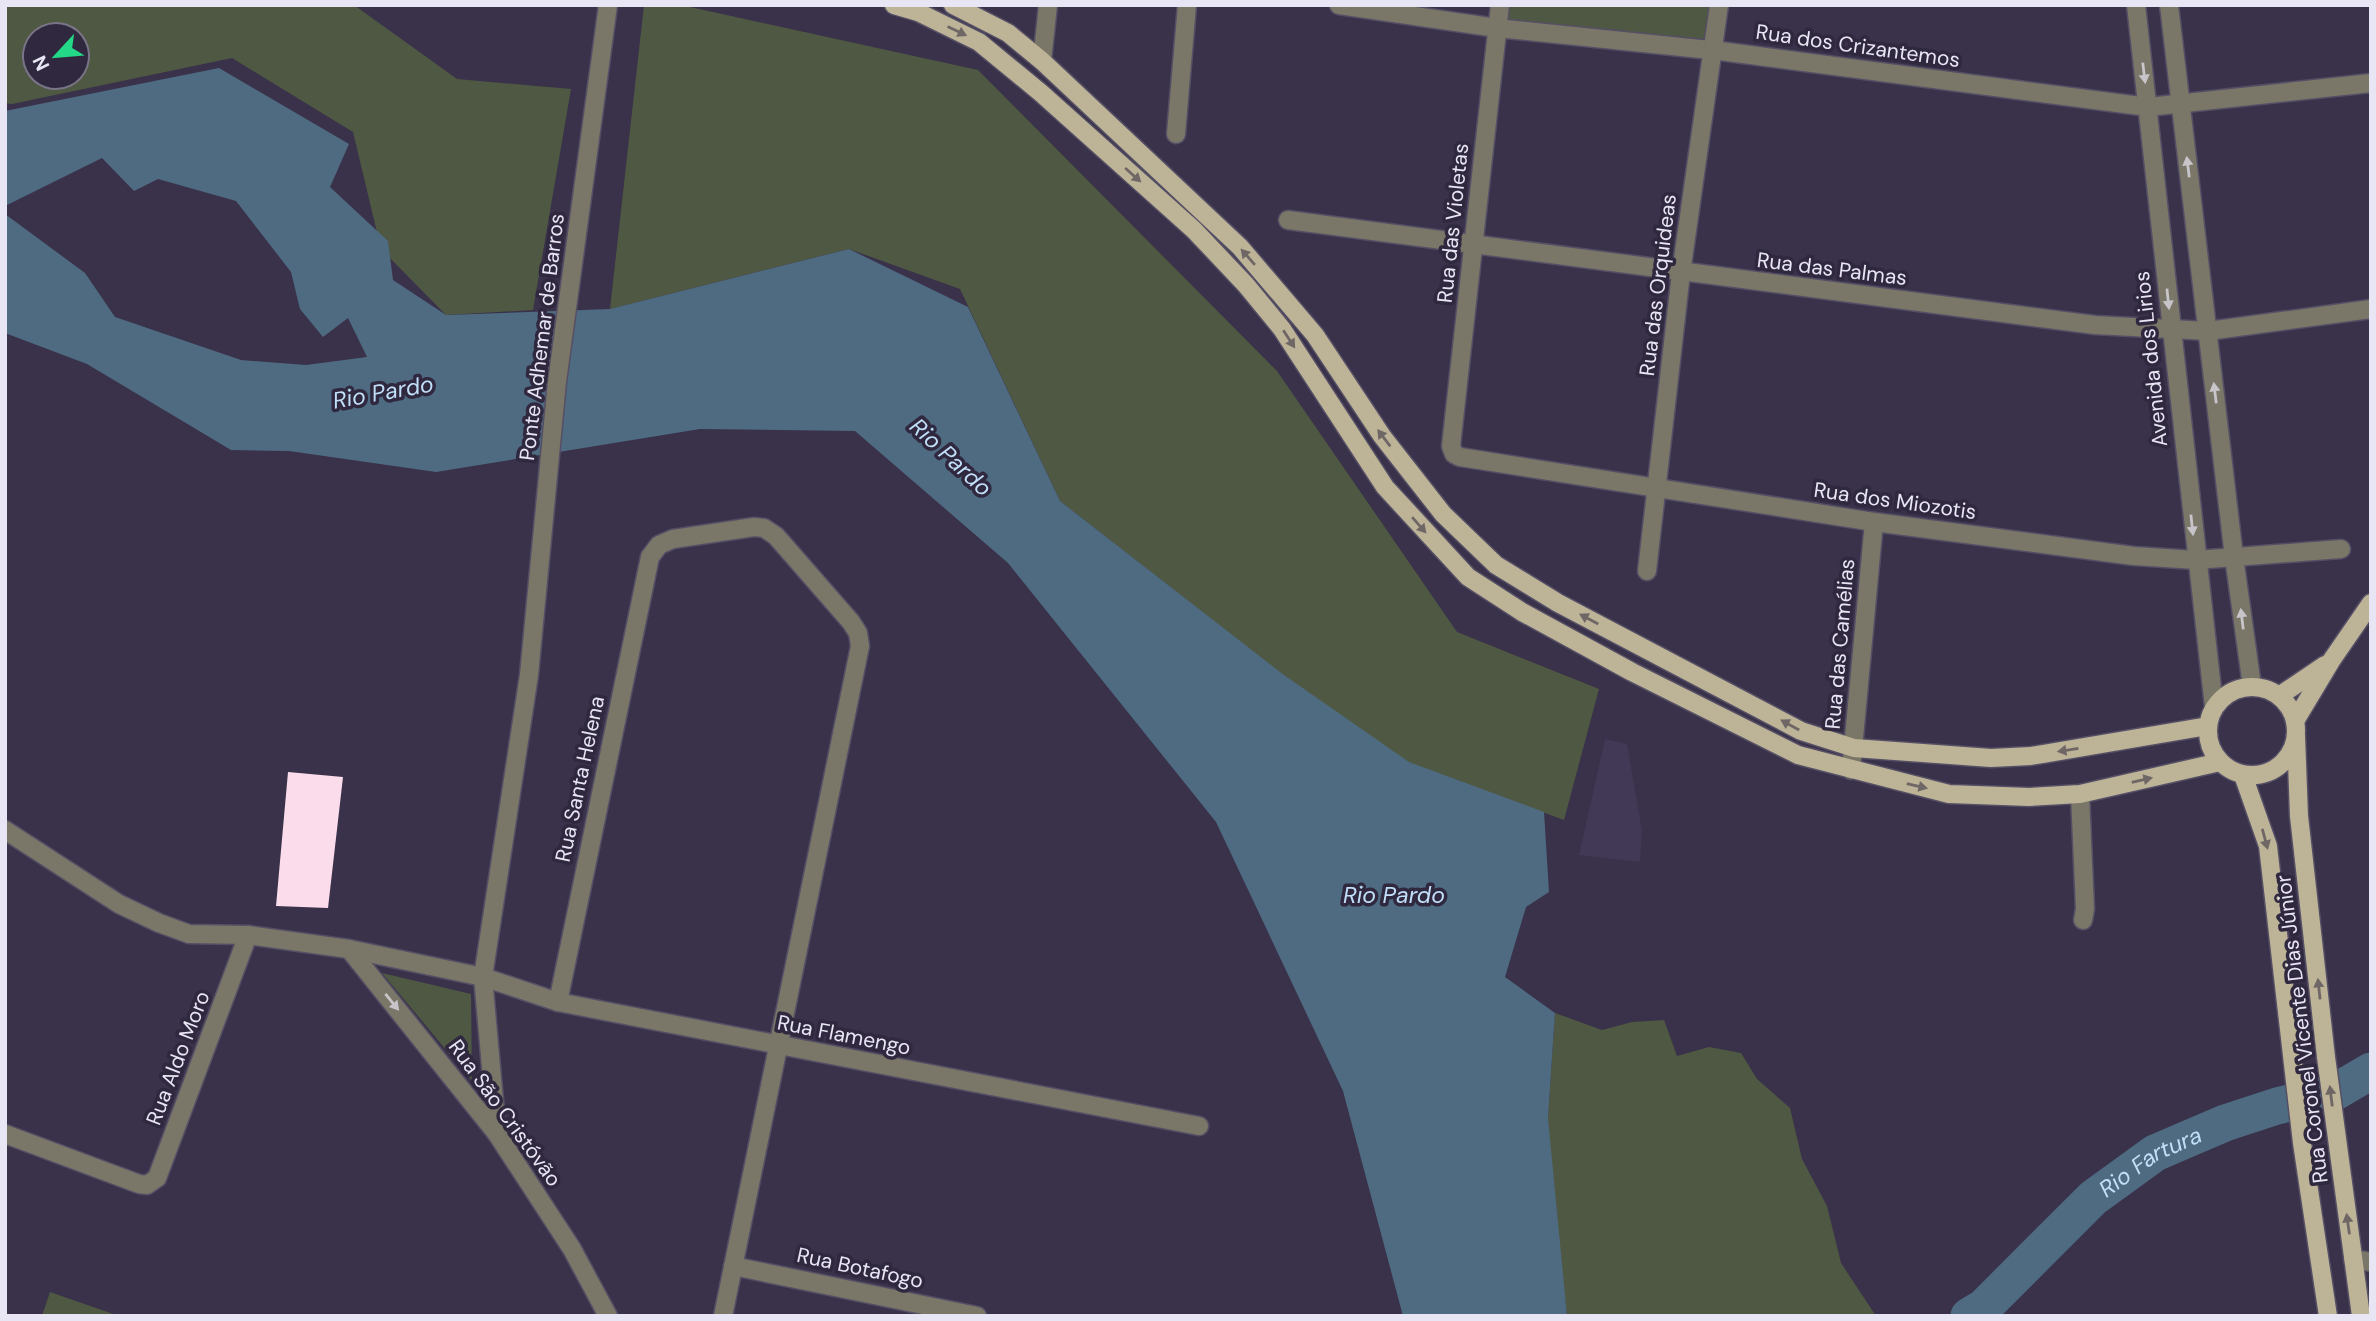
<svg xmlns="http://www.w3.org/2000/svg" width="2376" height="1321" font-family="'DM Sans',sans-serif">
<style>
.built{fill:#423957}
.green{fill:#4f5842;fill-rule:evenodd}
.water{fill:#4f6b82}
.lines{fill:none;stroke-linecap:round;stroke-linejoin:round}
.river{stroke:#4f6b82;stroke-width:37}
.building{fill:#fbdcea}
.minor-casing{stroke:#554f65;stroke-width:21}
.major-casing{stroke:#554f65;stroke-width:21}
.minor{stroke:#7a7668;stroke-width:18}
.major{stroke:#bdb396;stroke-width:18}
.oneway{fill:#6f6766}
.oneway2{fill:#c7c4ca}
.labels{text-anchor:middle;stroke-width:7;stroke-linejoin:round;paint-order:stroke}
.street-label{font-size:21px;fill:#e8e5f4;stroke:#2f283f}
.water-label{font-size:23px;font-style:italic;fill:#c1dff8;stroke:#2f283f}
</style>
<rect width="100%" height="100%" fill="#39324a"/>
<path class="built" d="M1605,739L1627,744L1642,831L1640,862L1579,855Z"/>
<g class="green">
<path d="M5,5H354L457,79L571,89L533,310L446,315L381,249L353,132L232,58L12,104L5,103ZM35,35H77V77H35Z"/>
<path d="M644,5H681L978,70L1277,371L1457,632L1599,689L1564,820L1383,753L1060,501L960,289L849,249L610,309Z"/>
<path d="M1500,5H1724L1720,51L1497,28Z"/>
<path d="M382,973L471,994L472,1081Z"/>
<path d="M1555,1013L1602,1030L1632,1022L1664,1020L1677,1056L1709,1047L1741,1053L1757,1079L1790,1108L1802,1159L1827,1206L1841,1263L1876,1316H1567L1550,1178L1548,1118Z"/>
<path d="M50,1292L119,1316H42Z"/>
</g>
<path class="water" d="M219,68L349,144L330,187L388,241L393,280L446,315L610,309L849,249L968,307L1060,501L1284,675L1409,762L1544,812L1549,892L1526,907L1505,977L1555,1013L1548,1118L1567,1316H1403L1343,1091L1216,822L1008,563L855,431L700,429L436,472L289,451L231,450L87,364L5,333V214L85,273L115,317L241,360L306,365L367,357L348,318L323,337L300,309L291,272L236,201L158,179L134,191L102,158L5,206V111Z"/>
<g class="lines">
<path class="river" id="s1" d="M1969,1316L1984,1307L2093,1198L2155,1153L2225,1123L2277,1106L2335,1092L2371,1071"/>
</g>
<path class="building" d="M288,772L343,777L328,908L276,906Z"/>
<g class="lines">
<defs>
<g id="minor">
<path d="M1339,5L1497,28L1720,51L2148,107L2371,83"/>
<path d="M1500,5L1451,446L1454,454L1460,457L1874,522L2134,556L2196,560L2341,549"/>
<path d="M2136,5L2214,707"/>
<path d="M2169,5L2234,557L2252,686"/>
<path d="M1042,61L1048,5"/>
<path d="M1176,134L1187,5"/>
<path d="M1288,220L2095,325L2208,331L2371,309"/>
<path d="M1647,571L1681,273L1719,5"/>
<path d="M1851,770L1874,522"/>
<path d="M2080,794L2085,909L2083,920"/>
<path d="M5,830L119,904L159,923L189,934L248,935L349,949L483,977L558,1002L1199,1126"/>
<path d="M349,949L497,1134L572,1249L608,1316"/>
<path d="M558,1002L650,557L659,545L673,539L754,527L764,528L776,536L851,622L858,633L860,646L723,1316"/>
<path d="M5,1134L139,1184L147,1185L157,1178L248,935"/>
<path d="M497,1134L483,977L529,675L557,382L608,5"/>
<path d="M2353,1259L2371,1262"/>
<path d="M733,1266L977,1316"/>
</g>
<g id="major">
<path d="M894,5L918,12L979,42L1041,93L1194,230L1246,285L1282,329L1385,487L1468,577L1522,612L1632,672L1798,755L1949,794L2029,797L2080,794L2220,762"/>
<path d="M953,5L1008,33L1042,61L1240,247L1315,335L1382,436L1443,514L1496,565L1558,603L1801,731L1854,748L1991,758L2031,756L2208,726"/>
<circle cx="2252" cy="731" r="44"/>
<path d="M2279,696L2325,665"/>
<path d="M2295,721L2331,661L2371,603"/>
<path d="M2296,736L2299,816L2326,1057L2361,1316"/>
<path d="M2243,775L2268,846L2302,1143L2328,1316"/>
</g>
</defs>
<use href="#minor" class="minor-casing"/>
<use href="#major" class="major-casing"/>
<use href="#minor" class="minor"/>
<use href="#major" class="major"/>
</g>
<defs><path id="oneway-solid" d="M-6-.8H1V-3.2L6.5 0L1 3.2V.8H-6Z" transform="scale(1.75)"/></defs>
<g class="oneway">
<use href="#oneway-solid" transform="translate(957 31) rotate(26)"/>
<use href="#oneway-solid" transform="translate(1133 175) rotate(42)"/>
<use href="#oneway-solid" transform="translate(1248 257) rotate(-131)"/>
<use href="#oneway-solid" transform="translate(1289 339) rotate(57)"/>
<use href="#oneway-solid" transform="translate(1384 438) rotate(-127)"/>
<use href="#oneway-solid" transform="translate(1419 525) rotate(49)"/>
<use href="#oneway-solid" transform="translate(1589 619) rotate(-152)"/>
<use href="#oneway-solid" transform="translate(1790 725) rotate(-151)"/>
<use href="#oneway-solid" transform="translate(2068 750) rotate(171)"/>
<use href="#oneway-solid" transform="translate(2142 780) rotate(-13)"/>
<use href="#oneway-solid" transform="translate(1917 786) rotate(13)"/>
<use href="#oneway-solid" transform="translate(2265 839) rotate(75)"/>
<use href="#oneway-solid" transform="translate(2319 989) rotate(-96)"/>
<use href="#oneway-solid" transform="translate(2331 1096) rotate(-97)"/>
<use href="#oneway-solid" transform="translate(2348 1224) rotate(-98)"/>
</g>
<g class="oneway2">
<use href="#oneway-solid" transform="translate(2144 73) rotate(83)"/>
<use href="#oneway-solid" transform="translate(2188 167) rotate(-97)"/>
<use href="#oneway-solid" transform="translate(2168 299) rotate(84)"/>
<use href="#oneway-solid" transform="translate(2215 393) rotate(-97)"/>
<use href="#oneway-solid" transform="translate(2192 525) rotate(84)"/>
<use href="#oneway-solid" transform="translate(2242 619) rotate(-97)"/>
<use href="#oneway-solid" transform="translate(392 1002) rotate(51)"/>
</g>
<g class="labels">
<g class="street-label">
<text transform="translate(1858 46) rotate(8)" y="7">Rua dos Crizantemos</text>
<text transform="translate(1453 223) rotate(-84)" y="7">Rua das Violetas</text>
<text transform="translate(1832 269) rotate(7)" y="7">Rua das Palmas</text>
<text transform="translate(1658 285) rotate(-83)" y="7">Rua das Orquideas</text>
<text transform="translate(542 337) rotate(-83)" y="7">Ponte Adhemar de Barros</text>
<text transform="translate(2151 359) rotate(-96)" y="7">Avenida dos Lirios</text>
<text transform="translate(1895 501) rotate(8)" y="7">Rua dos Miozotis</text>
<text transform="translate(1840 644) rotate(-85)" y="7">Rua das Camélias</text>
<text transform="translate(580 779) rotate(-78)" y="7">Rua Santa Helena</text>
<text transform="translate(2302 1029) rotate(-97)" y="7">Rua Coronel Vicente Dias Júnior</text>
<text transform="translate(844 1035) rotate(11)" y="7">Rua Flamengo</text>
<text transform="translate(178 1058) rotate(-69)" y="7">Rua Aldo Moro</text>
<text transform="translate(505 1113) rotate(54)" y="7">Rua São Cristóvão</text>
<text transform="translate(860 1268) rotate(12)" y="7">Rua Botafogo</text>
</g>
<g class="water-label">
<text transform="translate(383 392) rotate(-10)" y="8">Rio Pardo</text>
<text transform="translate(951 457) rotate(43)" y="8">Rio Pardo</text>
<text x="1394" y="903">Rio Pardo</text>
<text dy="8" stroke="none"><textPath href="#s1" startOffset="240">Rio Fartura</textPath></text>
</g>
</g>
<rect width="2376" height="1321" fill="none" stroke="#e8e5f4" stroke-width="14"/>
<g transform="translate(56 56) rotate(244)"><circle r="33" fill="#2f283f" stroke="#797487" stroke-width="2"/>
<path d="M0-5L12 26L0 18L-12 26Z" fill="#23d886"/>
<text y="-10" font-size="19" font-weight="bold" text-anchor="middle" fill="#e8e5f4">N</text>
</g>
</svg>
